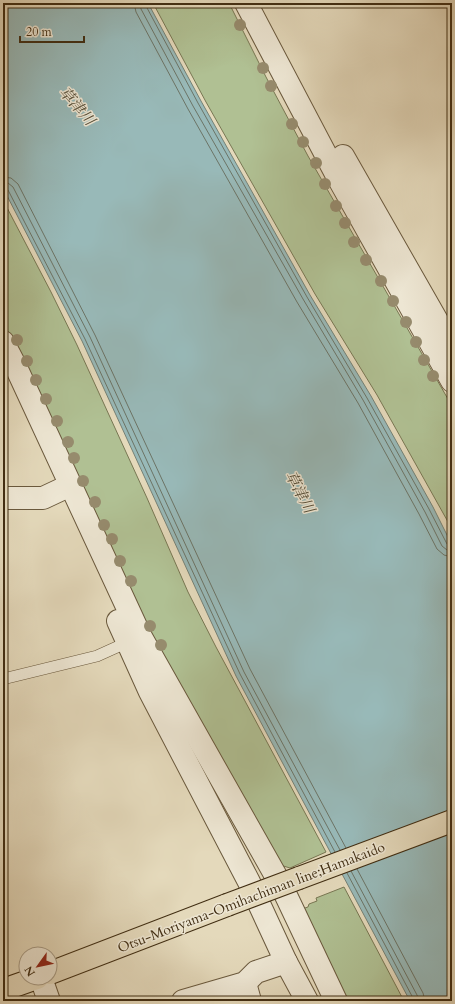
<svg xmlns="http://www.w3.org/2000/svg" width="455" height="1004" font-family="Cardo,'Noto Serif JP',serif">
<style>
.green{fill:#b0c093;stroke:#787753}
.water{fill:#98b9b8;stroke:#758176}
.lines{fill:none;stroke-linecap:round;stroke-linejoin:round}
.shore{stroke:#6c7466;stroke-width:1}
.lane-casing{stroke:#6a593d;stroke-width:12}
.street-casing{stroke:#6a593d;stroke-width:24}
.primary-casing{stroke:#412e13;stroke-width:24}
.lane{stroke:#ede6d3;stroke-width:11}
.street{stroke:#ede6d3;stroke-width:22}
.primary{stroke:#e4d9bb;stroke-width:22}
.primary-bridge-casing{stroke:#412e13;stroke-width:24;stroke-linecap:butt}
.primary-bridge{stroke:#e4d9bb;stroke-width:22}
.tree{fill:#968b6d}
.labels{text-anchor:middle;stroke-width:3;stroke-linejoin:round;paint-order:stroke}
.street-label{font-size:14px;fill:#412e13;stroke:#ede6d3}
.water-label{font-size:15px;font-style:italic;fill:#524a34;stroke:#ede6d3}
</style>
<rect width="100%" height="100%" fill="#e4d9bb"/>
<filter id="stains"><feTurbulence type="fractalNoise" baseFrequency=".005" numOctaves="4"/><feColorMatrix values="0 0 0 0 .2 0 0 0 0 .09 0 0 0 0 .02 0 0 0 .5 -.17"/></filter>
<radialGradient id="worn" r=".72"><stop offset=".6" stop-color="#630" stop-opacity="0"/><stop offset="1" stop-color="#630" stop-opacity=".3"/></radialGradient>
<g class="green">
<path d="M153,3H229L266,77L308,156L452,406V529L377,395L315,294L206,102Z"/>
<path d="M3,200L51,292L77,345L147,498L188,592L216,647L326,852L290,868L280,865L163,662L39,396L3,328Z"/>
<path d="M344,887L404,1001H344L299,910L308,907L309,904L317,901L316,898Z"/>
</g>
<path class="water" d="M3,3H148L201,101L310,295L371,396L433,507L452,545V1001H410L236,676L82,341L3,188Z"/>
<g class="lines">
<g class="shore">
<path d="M134,3L136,12L188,109L297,302L358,403L419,514L437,549L444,555L452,557"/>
<path d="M140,3L141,9L193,106L303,299L363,400L425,512L442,546L447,550L452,551"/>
<path d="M145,3L146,6L198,103L307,297L367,398L429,509L447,544L449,546H452"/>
<path d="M3,177L11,178L18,184L95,335L250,669L346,848"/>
<path d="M3,183H8L13,187L90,337L244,672L340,850"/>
<path d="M3,188H6L8,190L85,339L240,674L335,852"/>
<path d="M357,869L423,993L425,1001"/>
<path d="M351,871L417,995L419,1001"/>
<path d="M347,873L413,998L414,1001"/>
</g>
<defs>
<path id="lane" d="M3,679L97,656L128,642"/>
<g id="street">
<path d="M246,3L336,174L452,381"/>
<path d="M343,156L452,347"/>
<path d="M3,342L15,365L141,637L281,885L336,1001"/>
<path d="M3,498H43L60,490"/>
<path d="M118,621L150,692L249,882L286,962L307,1001"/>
<path d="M41,978L49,1001"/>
<path d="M245,983L250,1001"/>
<path d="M183,1001L245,983L256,972L286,962"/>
</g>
<g id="primary">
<path d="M299,878L452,821"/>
<path d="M50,973L227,905"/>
<path d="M3,990L37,978"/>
</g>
</defs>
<use href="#lane" class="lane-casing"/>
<use href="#street" class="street-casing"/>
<use href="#primary" class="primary-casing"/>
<use href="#lane" class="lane"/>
<use href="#street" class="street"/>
<use href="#primary" class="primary"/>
<defs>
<path id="primary-bridge" d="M227,905L299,878"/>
</defs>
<use href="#primary-bridge" class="primary-bridge-casing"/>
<use href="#primary-bridge" class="primary-bridge"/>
</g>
<g class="tree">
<circle cx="240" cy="25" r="6"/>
<circle cx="263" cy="68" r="6"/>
<circle cx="271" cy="86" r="6"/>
<circle cx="292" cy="124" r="6"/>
<circle cx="303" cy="142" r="6"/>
<circle cx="316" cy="163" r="6"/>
<circle cx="325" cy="184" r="6"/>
<circle cx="336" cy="206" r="6"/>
<circle cx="345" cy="223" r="6"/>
<circle cx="354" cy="242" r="6"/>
<circle cx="366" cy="260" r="6"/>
<circle cx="381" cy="281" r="6"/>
<circle cx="393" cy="301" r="6"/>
<circle cx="406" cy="322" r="6"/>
<circle cx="17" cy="340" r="6"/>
<circle cx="416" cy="342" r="6"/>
<circle cx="424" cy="360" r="6"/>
<circle cx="27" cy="361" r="6"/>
<circle cx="433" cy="376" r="6"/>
<circle cx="36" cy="380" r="6"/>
<circle cx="46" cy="399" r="6"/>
<circle cx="57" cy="421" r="6"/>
<circle cx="68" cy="442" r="6"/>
<circle cx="74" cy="458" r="6"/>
<circle cx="83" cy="481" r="6"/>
<circle cx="95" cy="502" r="6"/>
<circle cx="104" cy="525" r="6"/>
<circle cx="112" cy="539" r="6"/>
<circle cx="120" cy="561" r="6"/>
<circle cx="131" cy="581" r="6"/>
<circle cx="150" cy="626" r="6"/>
<circle cx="161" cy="645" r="6"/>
</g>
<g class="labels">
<g class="street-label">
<text transform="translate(251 897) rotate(-21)" y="5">Otsu-Moriyama-Omihachiman line;Hamakaido</text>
</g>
<g class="water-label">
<text transform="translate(77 106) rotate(49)" y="5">草津川</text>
<text transform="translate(300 492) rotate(62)" y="5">草津川</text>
</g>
</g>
<rect width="455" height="1004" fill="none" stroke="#e4d9bb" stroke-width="16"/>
<rect x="4" y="4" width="447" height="996" fill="none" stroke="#412e13" stroke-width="2"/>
<rect x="8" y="8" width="439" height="988" fill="none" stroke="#412e13"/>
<g transform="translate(38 966) rotate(237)"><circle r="19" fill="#ede6d3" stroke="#a89c86"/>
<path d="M0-3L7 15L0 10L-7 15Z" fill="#8f2418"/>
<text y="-6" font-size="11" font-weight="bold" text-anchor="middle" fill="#412e13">N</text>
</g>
<path d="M20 36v6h64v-6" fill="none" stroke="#412e13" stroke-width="2"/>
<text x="26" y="36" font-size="12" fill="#412e13" stroke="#ede6d3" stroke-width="3" paint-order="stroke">20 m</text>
<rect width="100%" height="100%" filter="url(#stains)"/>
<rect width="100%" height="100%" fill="url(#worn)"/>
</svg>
